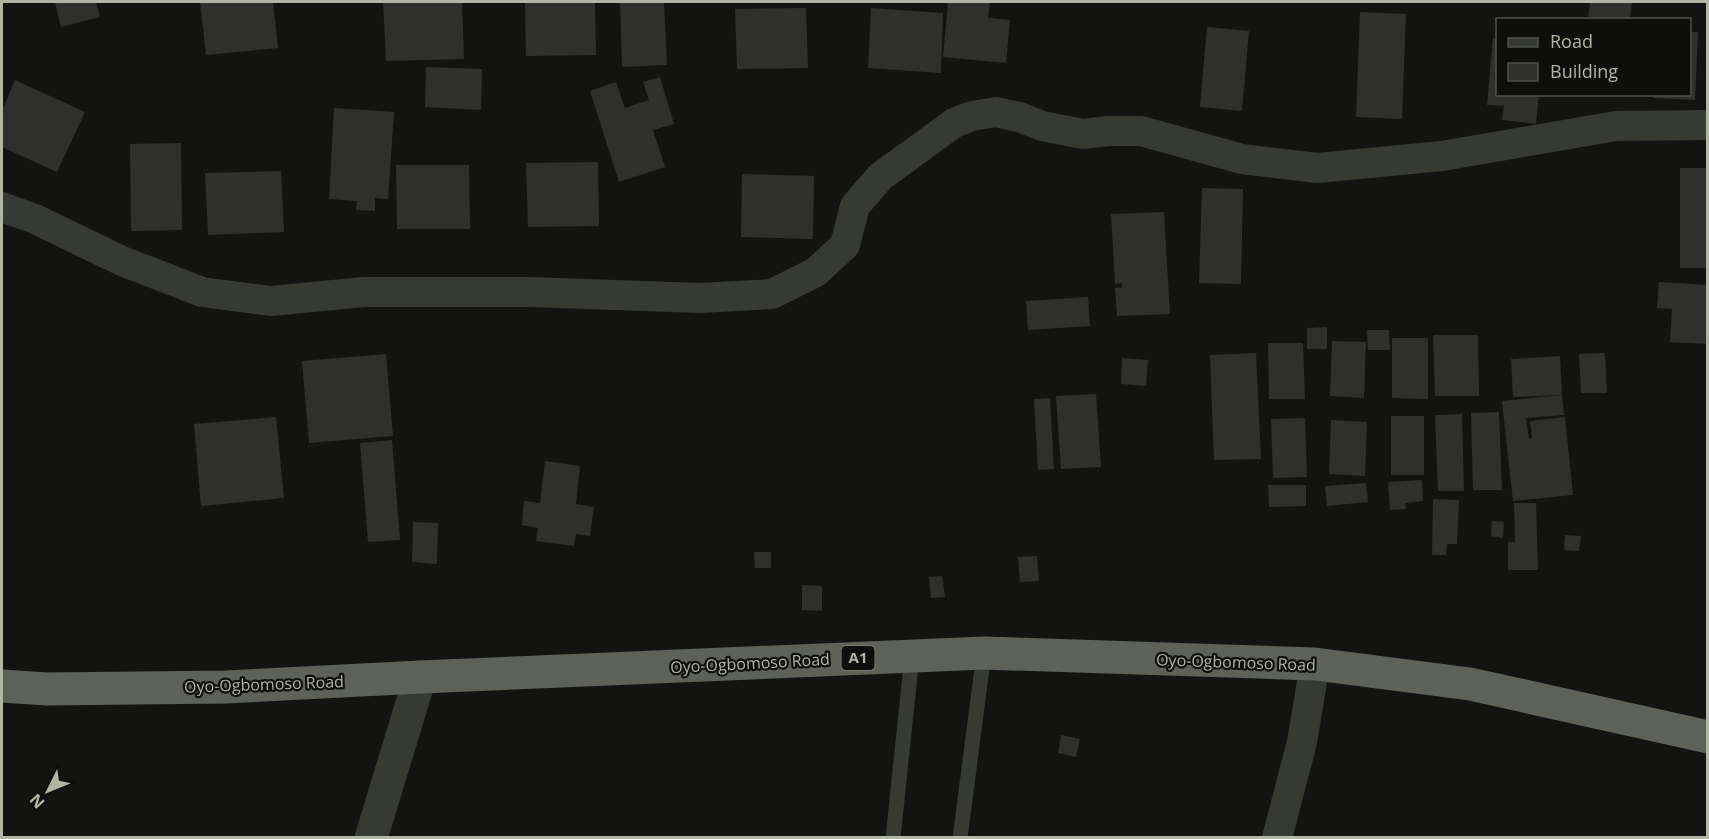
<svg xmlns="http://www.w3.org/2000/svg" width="1709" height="839" font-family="'Open Sans',sans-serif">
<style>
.building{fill:#2f302d}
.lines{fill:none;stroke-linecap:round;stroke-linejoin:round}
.service{stroke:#373933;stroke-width:15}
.minor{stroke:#373933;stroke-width:30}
.tertiary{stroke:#373933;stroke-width:33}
.trunk{stroke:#5e6157;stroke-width:33}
.labels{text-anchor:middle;stroke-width:4.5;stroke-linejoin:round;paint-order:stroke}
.shield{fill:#0e0f0d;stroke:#808376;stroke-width:1.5}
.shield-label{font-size:15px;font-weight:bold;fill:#b1b5a3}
.street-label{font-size:16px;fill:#b1b5a3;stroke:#0e0f0d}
</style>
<rect width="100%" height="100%" fill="#131412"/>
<g class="building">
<path d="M55,2H96L100,17L61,27Z"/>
<path d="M200,2H273L278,48L206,55Z"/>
<path d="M383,2H462L464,59L386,61Z"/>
<path d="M525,2H595L596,55L526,56Z"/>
<path d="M620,2H664L667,65L622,67Z"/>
<path d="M948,2H990L988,18L1010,20L1006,63L943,57Z"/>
<path d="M1590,2H1632L1630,20H1588Z"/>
<path d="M806,8L808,68L737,69L735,9Z"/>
<path d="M871,8L943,13L941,73L868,68Z"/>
<path d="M1360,12L1406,14L1402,119L1356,117Z"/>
<path d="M1207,27L1249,31L1242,111L1200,107Z"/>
<path d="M1690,32H1698L1695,100L1653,98V94H1690Z"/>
<path d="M1493,38H1498V94H1539L1536,124L1502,120L1504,106L1487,105Z"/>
<path d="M426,67L482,69L481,110L425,107Z"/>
<path d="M660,77L674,124L653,130L665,167L619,182L590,91L616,82L625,108L649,100L643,82Z"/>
<path d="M15,80L85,112L57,172L2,147V111Z"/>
<path d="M334,108L394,112L388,199L375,198V211L356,210L357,201L329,199Z"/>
<path d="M181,143L182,230L131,231L130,144Z"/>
<path d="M598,162L599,226L528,227L526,163Z"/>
<path d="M396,165H469L470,229H397Z"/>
<rect x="1680" y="168" width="28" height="100"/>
<path d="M281,171L284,232L208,235L205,173Z"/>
<path d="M742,174L814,176L813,239L741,237Z"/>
<path d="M1202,188L1243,189L1241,284L1199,283Z"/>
<path d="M1164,212L1170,314L1117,316L1115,288H1122V283L1115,284L1111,214Z"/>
<path d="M1659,282L1708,285V344L1670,342L1672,309L1657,308Z"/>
<path d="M1088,297L1090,326L1028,330L1026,301Z"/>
<path d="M1327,327V349H1307V328Z"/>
<path d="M1367,330H1389L1390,350H1368Z"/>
<path d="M1433,335H1478L1479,396H1435Z"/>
<path d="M1392,338H1428V399L1392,398Z"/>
<path d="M1332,341L1366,342L1364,398L1330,396Z"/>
<path d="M1268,343H1303L1305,399H1269Z"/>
<path d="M1256,353L1261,459L1214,460L1210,355Z"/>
<path d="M1605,353L1607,393H1581L1579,354Z"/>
<path d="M386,354L393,436L309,443L302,361Z"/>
<path d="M1560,356L1562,395L1513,397L1511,359Z"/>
<path d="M1122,358L1148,360L1146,386L1121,384Z"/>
<path d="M1096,394L1101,467L1061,469L1056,396Z"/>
<path d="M1562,395L1564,415L1526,418L1529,439L1532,438L1530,421L1565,417L1573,495L1513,501L1502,401Z"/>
<path d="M1050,398L1054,469L1038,470L1034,399Z"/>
<path d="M1499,412L1502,490H1473L1471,413Z"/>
<path d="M1462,414L1464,491H1438L1435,415Z"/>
<rect x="1391" y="416" width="33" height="59"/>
<path d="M276,417L284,498L201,506L194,424Z"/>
<path d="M1305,418L1307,477L1273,478L1271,419Z"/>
<path d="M1331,420L1367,422L1365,476L1329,474Z"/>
<path d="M392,440L400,540L368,542L360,443Z"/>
<path d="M545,461L580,466L576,504L594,507L590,536L576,534L574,546L536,541L538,528L522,525L524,501L540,503Z"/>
<path d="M1422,480L1423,501L1405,503L1406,509L1390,510L1388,482Z"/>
<path d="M1366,483L1368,502L1327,506L1325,486Z"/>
<path d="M1268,485H1306V506L1269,507Z"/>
<path d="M1433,499L1459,500L1457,544H1447L1446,555H1432Z"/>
<path d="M1514,503H1536L1538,570H1508V542H1515Z"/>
<path d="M1492,521L1504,522L1503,538L1491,536Z"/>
<path d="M413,522L438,523L437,564L412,562Z"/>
<path d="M1565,535L1581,536L1579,551L1564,550Z"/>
<path d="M754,552H771V568H755Z"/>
<path d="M1037,556L1039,581L1020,582L1018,557Z"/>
<path d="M942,576L945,597L931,598L929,577Z"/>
<path d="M802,585L822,586V611L802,610Z"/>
<path d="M1061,735L1080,739L1076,757L1058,753Z"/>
</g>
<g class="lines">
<g class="service">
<path d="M893,838L912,656"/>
<path d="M960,838L984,653"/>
</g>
<g class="minor">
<path d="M2,207L35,219L122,261L202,292L271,301L364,292H530L700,298L772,294L816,272L845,245L855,206L880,177L954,123L972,116L996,112L1019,117L1042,126L1083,134L1108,131H1141L1242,159L1317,168L1442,156L1616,126L1708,125"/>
<path d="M1277,838L1302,742L1315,664"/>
</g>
<path class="tertiary" d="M371,838L420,677"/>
<path class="trunk" d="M2,686L47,689L226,687L420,677L984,653L1315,664L1470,684L1708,737"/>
</g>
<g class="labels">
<rect class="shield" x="841.5" y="646" width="33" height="24" rx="4.5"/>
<g class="shield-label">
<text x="858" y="663">A1</text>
</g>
<g class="street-label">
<text transform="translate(1236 662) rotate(2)" y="6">Oyo-Ogbomoso Road</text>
<text transform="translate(750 663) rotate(-3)" y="6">Oyo-Ogbomoso Road</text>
<text transform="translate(264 684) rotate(-2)" y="6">Oyo-Ogbomoso Road</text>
</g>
</g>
<rect width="1709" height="839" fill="none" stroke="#b1b5a3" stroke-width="6"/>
<rect x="1496" y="18" width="195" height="78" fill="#0e0f0d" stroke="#4f5149" stroke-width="1.5"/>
<rect x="1508" y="38" width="30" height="9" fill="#373933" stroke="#4f5149" stroke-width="1.5"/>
<text x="1550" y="48" font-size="18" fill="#b1b5a3">Road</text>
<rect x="1508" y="63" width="30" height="18" fill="#2f302d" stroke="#4f5149" stroke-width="1.5"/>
<text x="1550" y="78" font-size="18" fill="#b1b5a3">Building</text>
<g transform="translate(48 791) rotate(227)" stroke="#0e0f0d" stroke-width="4.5" paint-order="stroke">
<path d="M0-4.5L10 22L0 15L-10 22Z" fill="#b1b5a3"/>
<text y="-9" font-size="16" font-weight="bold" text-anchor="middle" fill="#b1b5a3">N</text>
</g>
</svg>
